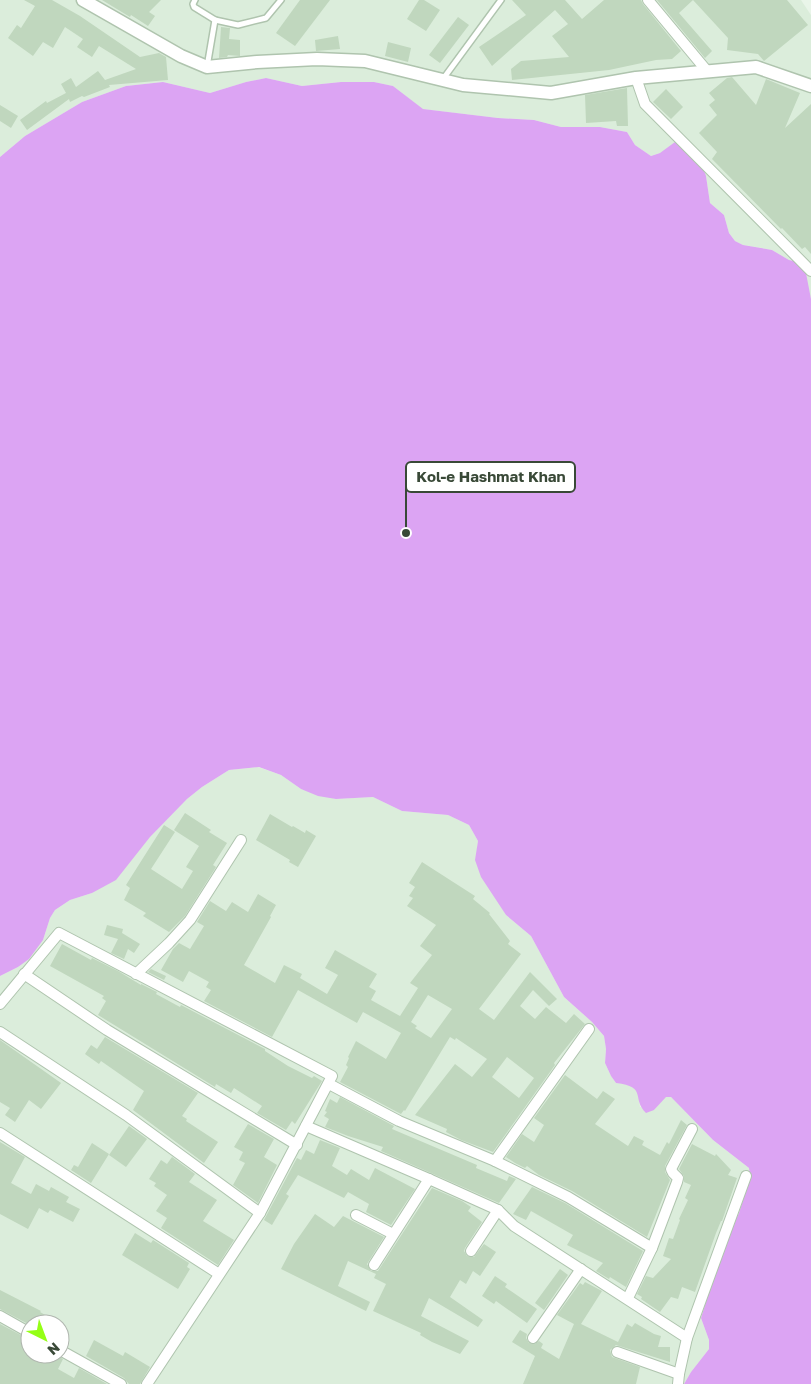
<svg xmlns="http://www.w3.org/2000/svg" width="811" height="1384" font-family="'Golos Text',sans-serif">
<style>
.residential{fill:#dbeddb;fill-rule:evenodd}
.water{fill:#dca4f3}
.building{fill:#c0d7be;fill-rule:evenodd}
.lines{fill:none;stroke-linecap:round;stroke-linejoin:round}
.service-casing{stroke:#afc4ae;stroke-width:8}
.minor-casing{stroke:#afc4ae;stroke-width:12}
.tertiary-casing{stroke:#afc4ae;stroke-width:15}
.service{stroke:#fff;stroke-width:5}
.minor{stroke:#fff;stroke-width:10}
.tertiary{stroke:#fff;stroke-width:12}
.leader{fill:none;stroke:#394937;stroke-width:2}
.callout-dot{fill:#394937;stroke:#fff;stroke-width:2}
.callout{fill:#fff;stroke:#394937;stroke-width:2}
.callout-label{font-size:15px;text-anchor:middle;font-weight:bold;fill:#394937}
</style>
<rect width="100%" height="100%" fill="#e9f5e9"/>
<g class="residential">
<path d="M0,0H801L811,15V299L798,262L789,260L772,250L743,245L735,241L729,233L724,215L710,203L706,176L660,153L651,156L635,145L627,132L600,127H561L534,120L498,118L422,109L393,86L374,82H341L302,86L266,78L246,82L210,93L163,82L126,86L82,102L25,136L0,157Z"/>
<path d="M258,767L281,775L301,789L336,799L373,797L402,811L448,815L469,825L478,841L476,860L506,915L531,936L564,997L592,1022L604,1036L606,1049L605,1063L611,1076L616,1083L628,1084L636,1089L638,1093L640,1107L654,1110L666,1096L671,1097L713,1140L749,1168L750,1176L739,1213L711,1269L708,1295L701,1318L709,1340V1349L691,1372L684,1384H0V976L18,967L43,940L50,918L55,910L70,900L92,893L187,799L202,787L229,770ZM30,1324H60V1354H30Z"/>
</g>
<path class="water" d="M266,78L302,86L341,82H374L393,86L423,109L498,118L534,120L561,127H600L627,132L635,145L651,156L660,153L675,142L699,157L706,176L710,203L724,215L729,233L735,241L743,245L772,250L789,260L798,262L805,268L811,299V1384H684L691,1372L709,1349V1340L701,1318L708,1295L711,1269L739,1213L750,1177L749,1168L713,1140L671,1097H666L654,1110L646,1113C631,1098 648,1087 616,1083L611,1076L605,1063L606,1049L604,1036L592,1022L564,997L531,936L506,915L481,877L475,860L478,841L469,825L448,815L402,811L373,797L336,799L318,796L301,789L281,775L259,767L229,770L202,787L187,799L150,837L116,880L92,893L70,900L55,910L50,918L43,940L29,959L18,967L0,976V157L25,136L82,102L126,86L163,82L210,93L246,82Z"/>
<g class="building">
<path d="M24,0H52L80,16L140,57L159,53L166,57L168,80L109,85L110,87L84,97L82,96L70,102L69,99L27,130L20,120L46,101L47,103L66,93L61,84L71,78L76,87L98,71L105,80L136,69L99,46L92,57L77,47L83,39L65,27L53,48L43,42L33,56L8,38L17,25L21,28L35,6Z"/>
<path d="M102,0H161L149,12L155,16L148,26L131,15L130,17Z"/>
<path d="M300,0H330L295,46L276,33Z"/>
<path d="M419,0H424L440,10L426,31L407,19Z"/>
<path d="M512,0H565L582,19L604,0H641L643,4L681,51L672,59L656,60L609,70L512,80L511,69L521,61L569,57L552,36L568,24L555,10L492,66L479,47L526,15Z"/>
<path d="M657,0H693L679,13L712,51L705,58Z"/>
<path d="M693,0H787L808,25L764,61L758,54L727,50L728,38Z"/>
<path d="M458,17L469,25L440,63L429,55Z"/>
<path d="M221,27L230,28L229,39L240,40V56L228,55L227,57L219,58Z"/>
<path d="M338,36L340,49L316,51L315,40Z"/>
<path d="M388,42L411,48L408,62L385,56Z"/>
<path d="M732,77L756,105L766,79L800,93L785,128L811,104V254L805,247L802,249L782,228L781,229L712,159L717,152L699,133L717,115L709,105L715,100L709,93L727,78Z"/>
<path d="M627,88L628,126H617L616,121L586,123L585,95Z"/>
<path d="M666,89L683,107L671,119L653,102Z"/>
<path d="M0,105L18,116L11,128L0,121Z"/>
<path d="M185,813L211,830L209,832L227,843L213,865L216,867L185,916L169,932L143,916L146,913L124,900L130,888L126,885L164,825L175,832L151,869L182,889L193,871L186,867L199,846L174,830Z"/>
<path d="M270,814L292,827L293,826L305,833L306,830L316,836L298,867L289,862L290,860L256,840Z"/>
<path d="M422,862L475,896L473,899L490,913L489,914L510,941L508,944L521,954L479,1009L494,1020L530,972L557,999L549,1006L533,990L520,1006L535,1019L546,1007L566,1023L574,1014L585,1024L554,1063L555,1065L493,1152L461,1140L446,1132L447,1129L415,1115L455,1064L472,1077L487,1059L456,1038L455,1040L450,1037L405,1111L404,1110L401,1114L340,1082L348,1067L346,1065L349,1058L348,1057L356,1041L386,1059L401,1033L363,1012L357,1023L298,990L272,1037L204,1001L211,990L206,987L209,982L189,971L183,982L161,970L173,949L179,943L190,949L204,926L197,922L210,901L226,911L232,902L248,912L258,894L276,905L270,916L271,917L244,965L275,983L284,965L302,974L300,978L327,994L338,975L325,968L335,950L377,974L369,987L376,991L371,1000L400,1016L418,988L410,983L432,955L420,946L436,925L407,906L413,898L409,896L415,887L409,883ZM428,995L452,1009L431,1038L415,1028L417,1026L411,1022ZM507,1057L534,1078L519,1098L492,1077Z"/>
<path d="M107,925L123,929L122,933L140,944L134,953L128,949L124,959L111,953L118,939L104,935Z"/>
<path d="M62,944L91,960L92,958L118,971L141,985V984L157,992L156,994L180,1007L181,1005L265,1049V1051L288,1066L312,1078L314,1076L322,1081L295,1124L292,1121L286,1130L257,1113L262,1106L234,1088L231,1093L216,1084L215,1087L98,1015L106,1001L102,998L104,996L50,966Z"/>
<path d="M151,969L166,976L164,980L148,972Z"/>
<path d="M105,1037L198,1093L182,1116L187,1119L186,1121L218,1142L204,1163L133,1110L144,1091L101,1061L99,1064L85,1054L91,1045L97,1049Z"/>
<path d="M0,1040L61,1083L41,1109L29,1100L15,1122L5,1115L10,1108L0,1102Z"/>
<path d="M565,1075L597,1099L603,1091L615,1099L595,1124L628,1146L634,1136L644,1141L642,1145L660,1155L667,1142L669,1144L681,1120L687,1125L665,1166V1172L670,1180L647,1237L572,1191L539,1175L527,1166L525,1168L515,1163L506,1157L522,1134L534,1142L544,1125L534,1118Z"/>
<path d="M340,1097L394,1126L392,1129L477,1165L476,1168L507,1181L509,1176L516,1179L499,1203L381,1151L383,1147L348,1136L325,1127L329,1119L324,1116L327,1112L325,1111L330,1099L337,1103Z"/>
<path d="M248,1124L274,1139L264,1157L277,1165L258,1203L233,1185L245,1163L239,1160L243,1152L234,1147Z"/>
<path d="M129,1126L147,1139L126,1167L109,1155Z"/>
<path d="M320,1140L340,1148L332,1166L347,1175L351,1169L369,1180L375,1168L415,1189L391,1225L366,1212L369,1204L348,1192L344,1198L298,1175L286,1194L289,1196L272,1225L264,1220L297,1158L301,1160L306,1150L314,1154Z"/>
<path d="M0,1142L25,1157L11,1183L31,1194L36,1184L49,1191L51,1187L69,1197L66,1202L80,1209L73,1222L50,1210L48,1213L39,1208L28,1229L0,1214Z"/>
<path d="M92,1143L109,1154L91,1183L71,1170L74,1165L78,1167Z"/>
<path d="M692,1144L715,1156L716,1154L731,1170L728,1175L737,1178L722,1221H721L716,1233L695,1292L682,1287L678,1299L671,1297L660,1312L641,1299L642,1297L637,1294L646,1276L653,1278L671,1259L663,1256L669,1238L673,1239L680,1220L679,1219L688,1200L685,1198L691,1185L684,1182V1176L679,1169Z"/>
<path d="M172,1157L195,1174L189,1182L217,1200L203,1221L234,1240L218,1265L161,1228L167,1218L156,1211L167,1195L154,1186L156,1183L149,1179L161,1160L167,1164Z"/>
<path d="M532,1187L565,1203L643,1251L626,1287L610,1277L609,1279L596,1271L603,1263L567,1245L573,1235L531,1211L526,1220L513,1214Z"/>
<path d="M432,1188L462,1201L471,1207L468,1211L482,1222L465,1248L464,1251L467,1256L474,1257L484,1244L496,1252L480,1276L473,1271L466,1284L460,1280L450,1297L483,1320L478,1327L429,1298L421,1316L469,1341L460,1354L432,1342L420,1335L421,1333L373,1311L386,1284L374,1278L376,1274L348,1261L338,1286L370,1302L366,1311L281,1269L294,1244L315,1214L334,1227L343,1216L384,1237L367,1264L371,1271H378Z"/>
<path d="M135,1233L151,1243L153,1240L189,1263L187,1267L190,1269L178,1289L122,1255Z"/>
<path d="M560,1269L568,1275L544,1310L535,1303Z"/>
<path d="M495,1276L507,1284L505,1287L537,1309L527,1323L496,1301L494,1304L482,1296Z"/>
<path d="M585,1282L602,1291L581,1324L618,1342L627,1324L632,1327L635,1323L654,1334L661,1336L658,1347H670V1362L616,1345L610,1350L612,1357L640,1367L636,1384H523L535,1356L512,1342L520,1330L527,1334L526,1338L529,1343L535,1344L539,1341L543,1344L541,1348L559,1359L574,1324L557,1315L580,1283L583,1285Z"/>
<path d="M0,1290L41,1311L40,1312L61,1324L30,1325L0,1309Z"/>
<path d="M0,1324L30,1340V1354H54L63,1359L58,1369L74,1378L79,1368L107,1384H0Z"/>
<path d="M94,1340L123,1356L125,1352L150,1367L140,1384H129L124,1378L86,1356Z"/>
</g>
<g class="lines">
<defs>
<g id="service">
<path d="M195,0L193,4L194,7L215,20L238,25L266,18L281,0"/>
<path d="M207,67L215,20"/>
<path d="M443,79L501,0"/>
</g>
<g id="minor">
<path d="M648,0L707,71"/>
<path d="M636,78L645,104L811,271"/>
<path d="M24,974L107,1030L297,1145"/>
<path d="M136,974L169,943L190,920L241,840"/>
<path d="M0,1004L59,933L332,1076L260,1213L147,1384"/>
<path d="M0,1032L126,1115L260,1213"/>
<path d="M329,1084L399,1121L495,1161L568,1197L652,1248L628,1298"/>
<path d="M306,1126L429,1179L498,1210L514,1226L687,1338"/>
<path d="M0,1133L219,1274"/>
<path d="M495,1161L589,1029"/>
<path d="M356,1215L393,1234"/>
<path d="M652,1248L677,1182L678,1178L673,1173L671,1169L692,1129"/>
<path d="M471,1251L498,1210"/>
<path d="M374,1265L429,1179"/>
<path d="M0,1316L30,1333"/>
<path d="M533,1338L581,1269"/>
<path d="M60,1350L121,1384"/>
<path d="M617,1352L679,1374"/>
<path d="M678,1384L679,1374L687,1338L746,1176"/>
</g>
<path id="tertiary" d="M83,0L181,56L207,67L257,62L317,59L365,61L463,85L551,93L636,78L756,67L811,86"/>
</defs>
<use href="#service" class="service-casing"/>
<use href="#minor" class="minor-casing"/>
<use href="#tertiary" class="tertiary-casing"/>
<use href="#service" class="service"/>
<use href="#minor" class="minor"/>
<use href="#tertiary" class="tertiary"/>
</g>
<path class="leader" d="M406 533L406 477"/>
<circle class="callout-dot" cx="406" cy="533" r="5"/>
<rect class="callout" x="406" y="462" width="169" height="30" rx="5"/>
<g class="callout-label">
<text x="491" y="482">Kol-e Hashmat Khan</text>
</g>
<g transform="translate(45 1339) rotate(138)"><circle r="24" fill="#ffffff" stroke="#b0b6af"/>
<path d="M0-4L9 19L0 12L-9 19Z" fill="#95ff16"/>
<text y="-8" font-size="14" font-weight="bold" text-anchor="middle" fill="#394937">N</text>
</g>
</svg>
